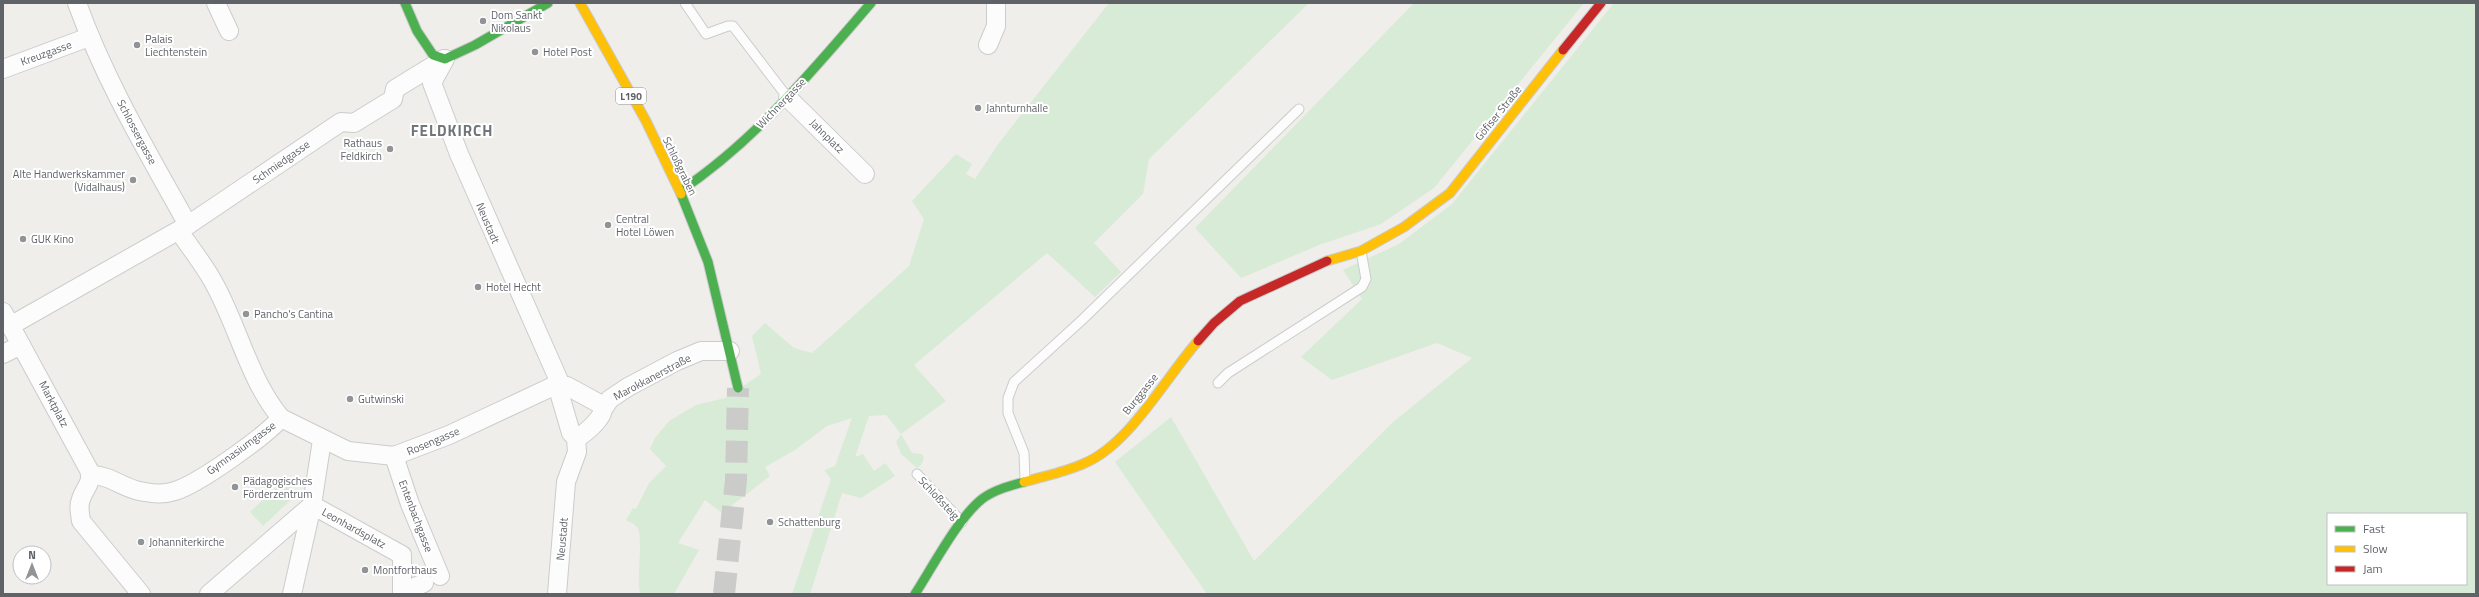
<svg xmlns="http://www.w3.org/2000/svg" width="2479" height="597" font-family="'Titillium Web',sans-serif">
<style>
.green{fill:#d8ebd6;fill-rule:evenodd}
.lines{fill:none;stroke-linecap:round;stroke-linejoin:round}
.primary-tunnel{stroke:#cbcbca;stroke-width:22;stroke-dasharray:22 11;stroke-linecap:butt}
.lane-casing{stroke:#cbcccc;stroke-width:11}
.street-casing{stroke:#cbcccc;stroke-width:20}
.fast-casing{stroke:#cacacb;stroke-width:11}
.slow-casing{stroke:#cacacb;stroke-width:11}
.jam-casing{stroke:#cacacb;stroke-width:11}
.lane{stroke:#fdfcfc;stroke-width:9}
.street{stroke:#fdfcfc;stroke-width:18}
.fast{stroke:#4caf50;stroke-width:9}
.slow{stroke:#ffc107;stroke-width:9}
.jam{stroke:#c62828;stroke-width:9}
.poi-dot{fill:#919496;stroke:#fff;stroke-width:1.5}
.labels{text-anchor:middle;stroke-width:4;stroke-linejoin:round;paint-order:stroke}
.shield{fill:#fff;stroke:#8f9295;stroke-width:1}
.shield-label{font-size:10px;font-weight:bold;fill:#5f6368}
.poi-label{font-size:11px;fill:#5f6368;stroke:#fff;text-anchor:start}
.street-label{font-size:11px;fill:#5f6368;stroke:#fff}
.district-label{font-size:15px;font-weight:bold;letter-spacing:1px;fill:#70757a;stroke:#fff}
</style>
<rect width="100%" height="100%" fill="#efeeea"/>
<g class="green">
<path d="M1109,3H1309L1149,159L1143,194L1094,243L1121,272L1095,297L1047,253L914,365L946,401L901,434L912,453L922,454L924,458L921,465L917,468L901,454L896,442L901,434L886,415L869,416L855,457L863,454L874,471L885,463L895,476L861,498L842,493L810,594H792L831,479L824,470L835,466L852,418L827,426L795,450L765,467L770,476L722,513L705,500L678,543L699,550L674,594H640C636,577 644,537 637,527C635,524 629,522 626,520L633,508L636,509L649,483L666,466L650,449L655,438L669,421L696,405L725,398L761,374L752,336L765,323L794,348L812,353L909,266L924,219L912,201L956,154L972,164L966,174L975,179L999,143Z"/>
<path d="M1414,3H1584L1434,188L1381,224L1319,245L1241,278L1195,228Z"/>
<path d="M1614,3H2476V594H1207L1115,462L1171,417L1254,561L1393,422L1472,358L1437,343L1332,380L1301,357L1362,299L1343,270L1399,244L1452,204ZM2328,514H2466V584H2328Z"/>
<path d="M284,480L297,494L263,526L250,512Z"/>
</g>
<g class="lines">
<path class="primary-tunnel" d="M724,594L736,480L738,388"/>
<defs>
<g id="lane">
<path d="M685,3L706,34L728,26H733L788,98"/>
<path d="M1218,383L1228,373L1362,287L1366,279L1361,251"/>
<path d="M917,474L962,522"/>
<path d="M1025,480L1024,453L1008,413V398L1014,382L1082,320L1299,109"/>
</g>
<g id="street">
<path d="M77,3C105,81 148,153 188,225"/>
<path d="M216,3L229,31"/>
<path d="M988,45L996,26V3"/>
<path d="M445,59L432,83L459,154L560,383L559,392L571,433L576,438L577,452L566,482L557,594"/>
<path d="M3,69L89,37"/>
<path d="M788,98L865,174"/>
<path d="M179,231C191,249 206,267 216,287C239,330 250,381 281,418L348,451L394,456L449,435L560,383"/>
<path d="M3,312L89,470C93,483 85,487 81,499C78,506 80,513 81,521L141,594"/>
<path d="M10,326L188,225L341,122L354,123L393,99L395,89L444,59"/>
<path d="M3,354L21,345"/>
<path d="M561,386H567L600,404C602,407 603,410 602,413C599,421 584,435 576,438"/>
<path d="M603,409L610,399L628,387L677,361L701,351H730"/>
<path d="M394,456L410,504L440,576"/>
<path d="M91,475C112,475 124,490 145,492C155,494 166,494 175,491C200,483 264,437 281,418"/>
<path d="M402,592L424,583"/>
<path d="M209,594L312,505L322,440"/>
<path d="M292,594L312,505L402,555V594"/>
</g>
<g id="fast">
<path d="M405,3L417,31L433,55L445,59L475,45L548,3"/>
<path d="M680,191C755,141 813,70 871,3"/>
<path d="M681,194L708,262L738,388"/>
<path d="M915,594C932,568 958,518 982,499C994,490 1009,486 1024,482"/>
</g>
<g id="slow">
<path d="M580,3L646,121L681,194"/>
<path d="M1327,261L1361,251L1404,227L1450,193L1563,50"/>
<path d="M1024,482C1044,476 1066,472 1085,463C1130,444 1166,377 1198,341"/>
</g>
<g id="jam">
<path d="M1563,50L1601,3"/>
<path d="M1198,341L1214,323L1240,301L1327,261"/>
</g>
</defs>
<use href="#lane" class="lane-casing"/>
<use href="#street" class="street-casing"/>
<use href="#fast" class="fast-casing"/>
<use href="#slow" class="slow-casing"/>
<use href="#jam" class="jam-casing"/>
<use href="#lane" class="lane"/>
<use href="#street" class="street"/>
<use href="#fast" class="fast"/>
<use href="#slow" class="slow"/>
<use href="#jam" class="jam"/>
</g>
<g class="poi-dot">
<circle cx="483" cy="21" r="4"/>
<circle cx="137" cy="45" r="4"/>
<circle cx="535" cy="52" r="4"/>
<circle cx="978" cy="108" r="4"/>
<circle cx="390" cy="149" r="4"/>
<circle cx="133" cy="180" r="4"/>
<circle cx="608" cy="225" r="4"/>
<circle cx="23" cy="239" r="4"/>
<circle cx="478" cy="287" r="4"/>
<circle cx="246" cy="314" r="4"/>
<circle cx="350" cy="399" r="4"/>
<circle cx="235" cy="487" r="4"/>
<circle cx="770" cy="522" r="4"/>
<circle cx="141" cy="542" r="4"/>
<circle cx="365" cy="570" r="4"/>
</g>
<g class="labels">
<rect class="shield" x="616" y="88" width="30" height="16" rx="3"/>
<g class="shield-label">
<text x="631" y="100">L190</text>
</g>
<g class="poi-label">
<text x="491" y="19">Dom Sankt<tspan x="491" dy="13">Nikolaus</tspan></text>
<text x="145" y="43">Palais<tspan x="145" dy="13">Liechtenstein</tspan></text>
<text x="543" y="56">Hotel Post</text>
<text x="986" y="112">Jahnturnhalle</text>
<text x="382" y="147" text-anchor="end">Rathaus<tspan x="382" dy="13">Feldkirch</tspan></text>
<text x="125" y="178" text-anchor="end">Alte Handwerkskammer<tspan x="125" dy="13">(Vidalhaus)</tspan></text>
<text x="616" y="223">Central<tspan x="616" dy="13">Hotel Löwen</tspan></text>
<text x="31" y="243">GUK Kino</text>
<text x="486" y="291">Hotel Hecht</text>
<text x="254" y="318">Pancho's Cantina</text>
<text x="358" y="403">Gutwinski</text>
<text x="243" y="485">Pädagogisches<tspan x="243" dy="13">Förderzentrum</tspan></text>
<text x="778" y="526">Schattenburg</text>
<text x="149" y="546">Johanniterkirche</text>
<text x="373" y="574">Montforthaus</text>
</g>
<g class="street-label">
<text transform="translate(46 53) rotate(-20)" y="4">Kreuzgasse</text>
<text transform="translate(781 103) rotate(-46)" y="4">Wichnergasse</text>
<text transform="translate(1498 113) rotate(-51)" y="4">Göfiser Straße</text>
<text transform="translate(137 132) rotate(62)" y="4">Schlossergasse</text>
<text transform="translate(827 136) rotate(45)" y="4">Jahnplatz</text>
<text transform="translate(281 162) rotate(-35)" y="4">Schmiedgasse</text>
<text transform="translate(680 166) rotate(64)" y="4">Schloßgraben</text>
<text transform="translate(488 223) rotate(67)" y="4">Neustadt</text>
<text transform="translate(652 377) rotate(-28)" y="4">Marokkanerstraße</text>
<text transform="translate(1140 394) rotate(-51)" y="4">Burggasse</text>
<text transform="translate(54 404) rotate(62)" y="4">Marktplatz</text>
<text transform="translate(433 441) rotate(-23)" y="4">Rosengasse</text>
<text transform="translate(241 448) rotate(-36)" y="4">Gymnasiumgasse</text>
<text transform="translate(939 498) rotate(47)" y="4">Schloßsteig</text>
<text transform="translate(416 516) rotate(69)" y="4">Entenbachgasse</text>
<text transform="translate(354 528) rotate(29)" y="4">Leonhardsplatz</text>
<text transform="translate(562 539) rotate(-85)" y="4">Neustadt</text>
</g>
<g class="district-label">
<text x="452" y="136">FELDKIRCH</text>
</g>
</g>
<rect width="2479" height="597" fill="none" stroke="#5f6368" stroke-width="8"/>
<rect x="2327" y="513" width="140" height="72" fill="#ffffff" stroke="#bfc1c3"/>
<rect x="2335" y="526" width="20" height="6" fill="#4caf50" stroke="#bfc1c3"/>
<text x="2363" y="533" font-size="12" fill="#5f6368">Fast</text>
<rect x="2335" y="546" width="20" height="6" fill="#ffc107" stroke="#bfc1c3"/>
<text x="2363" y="553" font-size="12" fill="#5f6368">Slow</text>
<rect x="2335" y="566" width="20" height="6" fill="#c62828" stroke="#bfc1c3"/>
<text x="2363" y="573" font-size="12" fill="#5f6368">Jam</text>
<g transform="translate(32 565)"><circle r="19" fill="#ffffff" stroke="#bfc1c3"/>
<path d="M0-3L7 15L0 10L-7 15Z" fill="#919496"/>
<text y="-6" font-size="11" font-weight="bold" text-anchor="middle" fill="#5f6368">N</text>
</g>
</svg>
